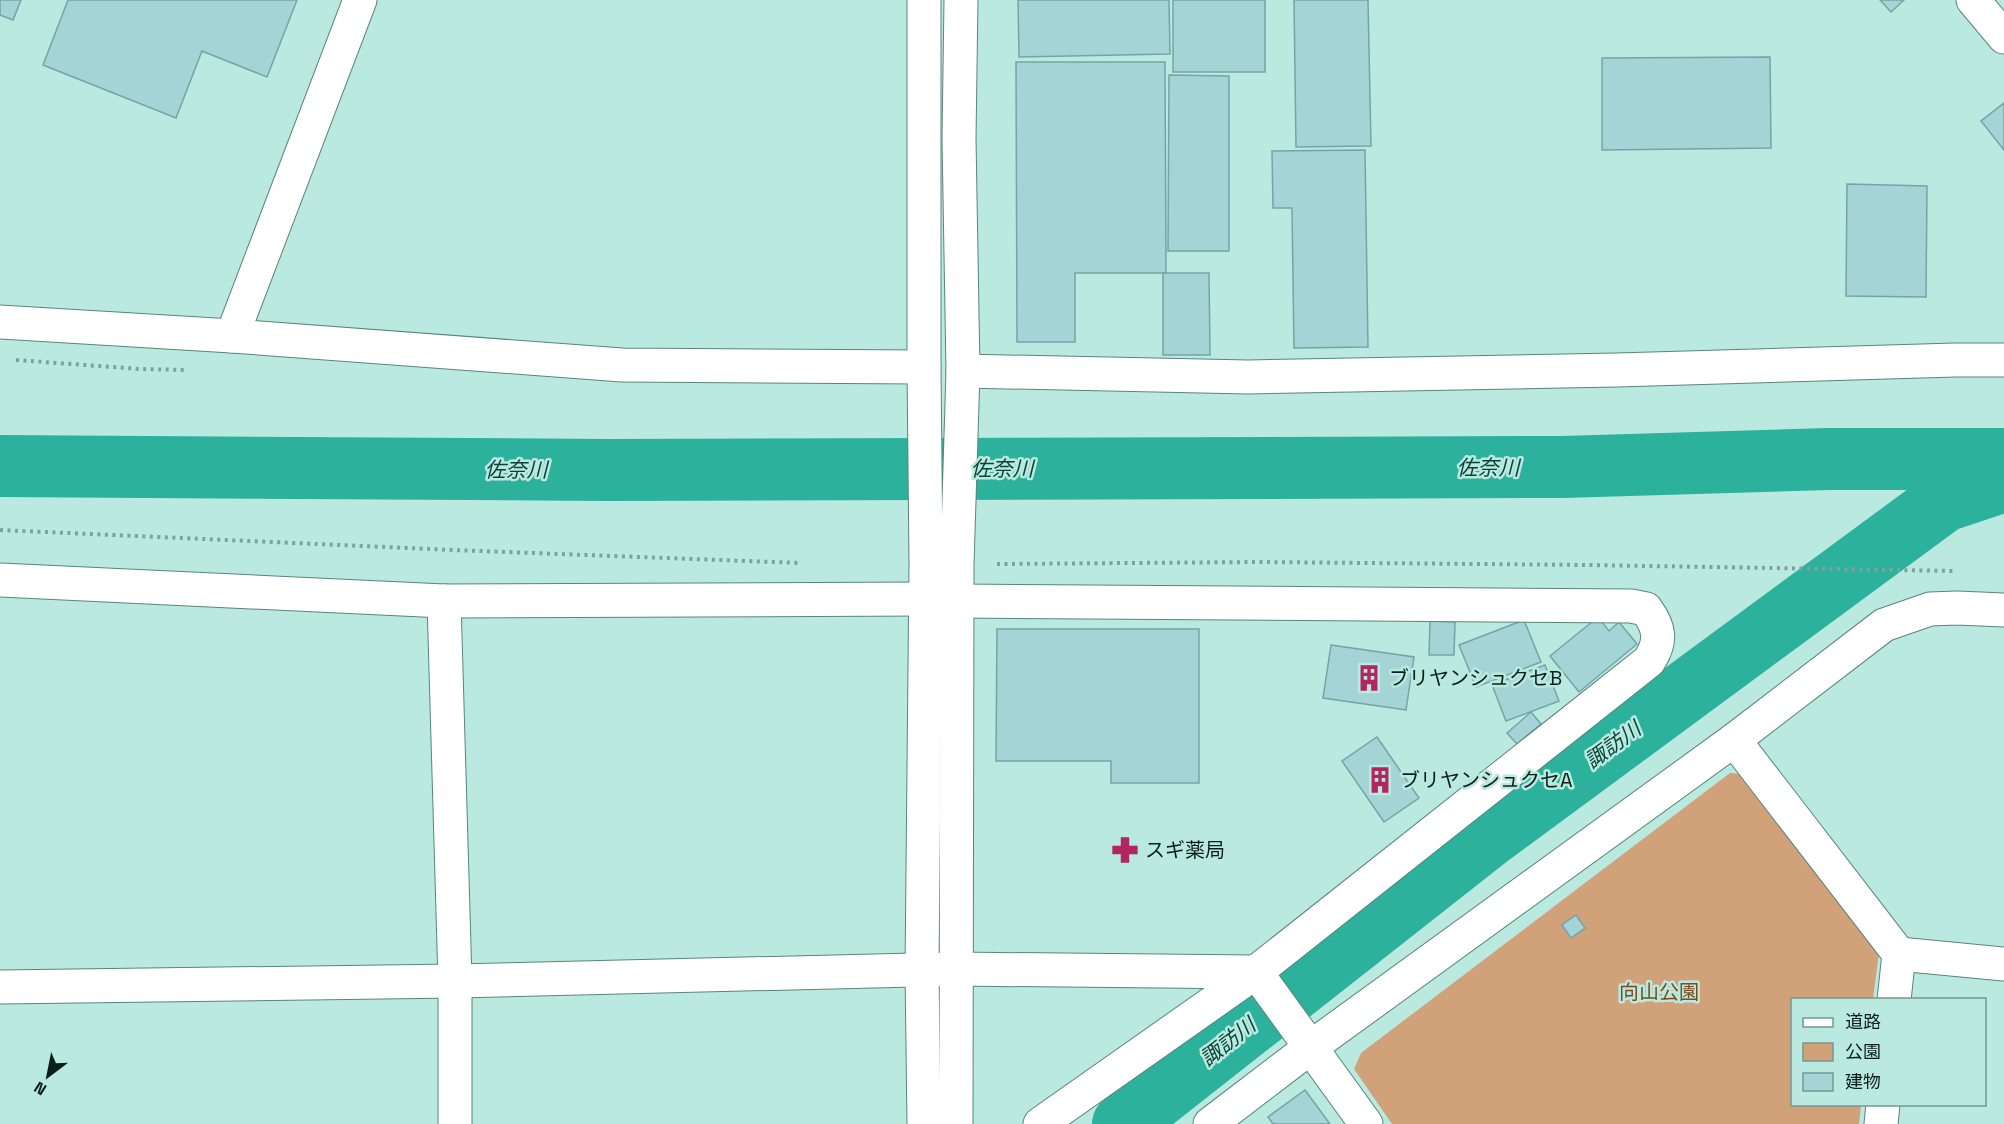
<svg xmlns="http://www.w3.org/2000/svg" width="2004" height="1124" font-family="'Space Grotesk','Noto Sans JP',sans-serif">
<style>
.green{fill:#d1a17a}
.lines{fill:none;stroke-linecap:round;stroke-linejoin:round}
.river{stroke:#2cb19d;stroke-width:62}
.building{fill:#a4d4d6;stroke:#75a4a7;stroke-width:1.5}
.minor-casing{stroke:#59857c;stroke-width:35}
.path{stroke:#7da29b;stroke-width:4;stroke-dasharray:3 4.5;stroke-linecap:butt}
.minor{stroke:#fff;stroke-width:33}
.labels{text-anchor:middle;stroke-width:5;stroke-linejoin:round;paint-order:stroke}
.poi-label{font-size:20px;fill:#0c1e1b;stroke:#bae9df;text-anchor:start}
.park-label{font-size:20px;fill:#7a4b1f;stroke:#bae9df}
.water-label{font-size:21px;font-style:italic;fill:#0a433a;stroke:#bae9df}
</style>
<rect width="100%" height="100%" fill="#bae9df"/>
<path class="green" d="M1730,773L1744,774L1879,953L1873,999L1792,1000V1104L1861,1105L1859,1124H1392L1354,1069L1361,1053Z"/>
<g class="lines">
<g class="river">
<path d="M0,466L608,470L1562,467L1828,459H2004"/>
<path d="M1123,1124L1492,834L1944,501L2004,481"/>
</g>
</g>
<g class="building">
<path d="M0,0H21L13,20L0,15Z"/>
<path d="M68,0H297L267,77L202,51L176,118L43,65Z"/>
<path d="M1018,0H1169L1170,54L1019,57Z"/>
<rect x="1173" y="0" width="92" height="72"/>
<path d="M1294,0H1368L1371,146L1296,147Z"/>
<path d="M1880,0H1904L1891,12Z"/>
<path d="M1770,57L1771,148L1602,150V58Z"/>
<path d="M1016,62H1165L1166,273H1075V342H1017Z"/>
<path d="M1169,75L1229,76V251H1168Z"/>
<path d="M2004,103V150L1981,121Z"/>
<path d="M1365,150L1368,347L1294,348L1292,208H1273L1272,151Z"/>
<path d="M1847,184L1927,186L1926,297L1846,296Z"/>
<path d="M1163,273H1209L1210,355H1163Z"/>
<path d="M1598,617L1609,631L1619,622L1637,644L1579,692L1550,656Z"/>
<path d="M1524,620L1541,662L1476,687L1459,645Z"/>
<path d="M1430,621L1455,622L1454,655H1429Z"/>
<path d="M997,629H1199V783H1111V761H996Z"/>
<path d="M1331,645L1414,657L1406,710L1323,698Z"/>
<path d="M1545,665L1559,701L1506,721L1492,685Z"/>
<path d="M1531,712L1541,724L1517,744L1507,733Z"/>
<path d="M1377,737L1419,798L1384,822L1342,761Z"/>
<path d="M1576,915L1585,928L1571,938L1562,925Z"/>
<path d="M1305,1090L1330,1124H1273L1268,1117Z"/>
</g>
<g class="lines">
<defs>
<g id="minor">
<path d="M1973,0L2004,37"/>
<path d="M0,322L232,336L622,365L924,367"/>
<path d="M232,336L360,0"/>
<path d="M963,371L1248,377L1617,370L1955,360H2004"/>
<path d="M0,580L444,601L925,599"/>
<path d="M444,601L455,981V1124"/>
<path d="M957,601L1631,606L1646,609C1660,628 1662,641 1649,661L1256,972L1040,1124"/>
<path d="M1734,740L1899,954L1894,1000"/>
<path d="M1899,954L2004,964"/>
<path d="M0,987L455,981L955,969L1256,972L1366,1124"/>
<path d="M924,1124L922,970L926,564L924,367V0"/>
<path d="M956,1124L957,565L963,371L959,138L961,0"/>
<path d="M1210,1124L1311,1047L1734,740L1884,625L1930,609L1957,608L2004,610"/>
<path d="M1881,1124L1883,1104"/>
</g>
</defs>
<use href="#minor" class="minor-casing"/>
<g class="path">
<path d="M16,360L140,369L188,370"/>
<path d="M0,530L453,550L800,563"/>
<path d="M997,564L1259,562L1588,565L1955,571"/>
</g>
<use href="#minor" class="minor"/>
</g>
<defs>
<symbol id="building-bare" viewBox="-9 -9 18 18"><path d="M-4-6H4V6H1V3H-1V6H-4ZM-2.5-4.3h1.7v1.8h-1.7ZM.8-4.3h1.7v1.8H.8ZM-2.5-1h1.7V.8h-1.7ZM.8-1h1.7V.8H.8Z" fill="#b12562" stroke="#bae9df" stroke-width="2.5" paint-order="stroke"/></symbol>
<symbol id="pharmacy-bare" viewBox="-9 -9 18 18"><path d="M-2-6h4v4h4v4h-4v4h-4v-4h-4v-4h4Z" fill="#b12562" stroke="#bae9df" stroke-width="2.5" paint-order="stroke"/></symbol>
</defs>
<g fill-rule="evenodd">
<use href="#building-bare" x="1350" y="659" width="38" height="38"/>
<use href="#building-bare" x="1361" y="761" width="38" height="38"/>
<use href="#pharmacy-bare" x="1106" y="831" width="38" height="38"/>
</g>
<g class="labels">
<g class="poi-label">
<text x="1389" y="685">ブリヤンシュクセB</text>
<text x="1400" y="787">ブリヤンシュクセA</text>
<text x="1145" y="857">スギ薬局</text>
</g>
<g class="park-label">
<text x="1659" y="999">向山公園</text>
</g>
<g class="water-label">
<text x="1488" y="475">佐奈川</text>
<text x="1002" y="476">佐奈川</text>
<text x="516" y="477">佐奈川</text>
<text transform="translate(1613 745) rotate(-36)" y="7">諏訪川</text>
<text transform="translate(1228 1042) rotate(-38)" y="7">諏訪川</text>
</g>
</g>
<rect x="1791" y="998" width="195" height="108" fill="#bae9df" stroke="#749891" stroke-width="1.5"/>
<rect x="1803" y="1018" width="30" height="9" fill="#ffffff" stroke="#749891" stroke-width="1.5"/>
<text x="1845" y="1028" font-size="18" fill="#0c1e1b">道路</text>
<rect x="1803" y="1043" width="30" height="18" fill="#d1a17a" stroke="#749891" stroke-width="1.5"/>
<text x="1845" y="1058" font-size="18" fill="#0c1e1b">公園</text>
<rect x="1803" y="1073" width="30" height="18" fill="#a4d4d6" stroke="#749891" stroke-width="1.5"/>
<text x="1845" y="1088" font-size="18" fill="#0c1e1b">建物</text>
<g transform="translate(48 1076) rotate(212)" stroke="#bae9df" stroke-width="4.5" paint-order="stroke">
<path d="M0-4.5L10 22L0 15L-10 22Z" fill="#0c1e1b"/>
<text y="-9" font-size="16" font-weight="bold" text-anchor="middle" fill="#0c1e1b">N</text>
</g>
</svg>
